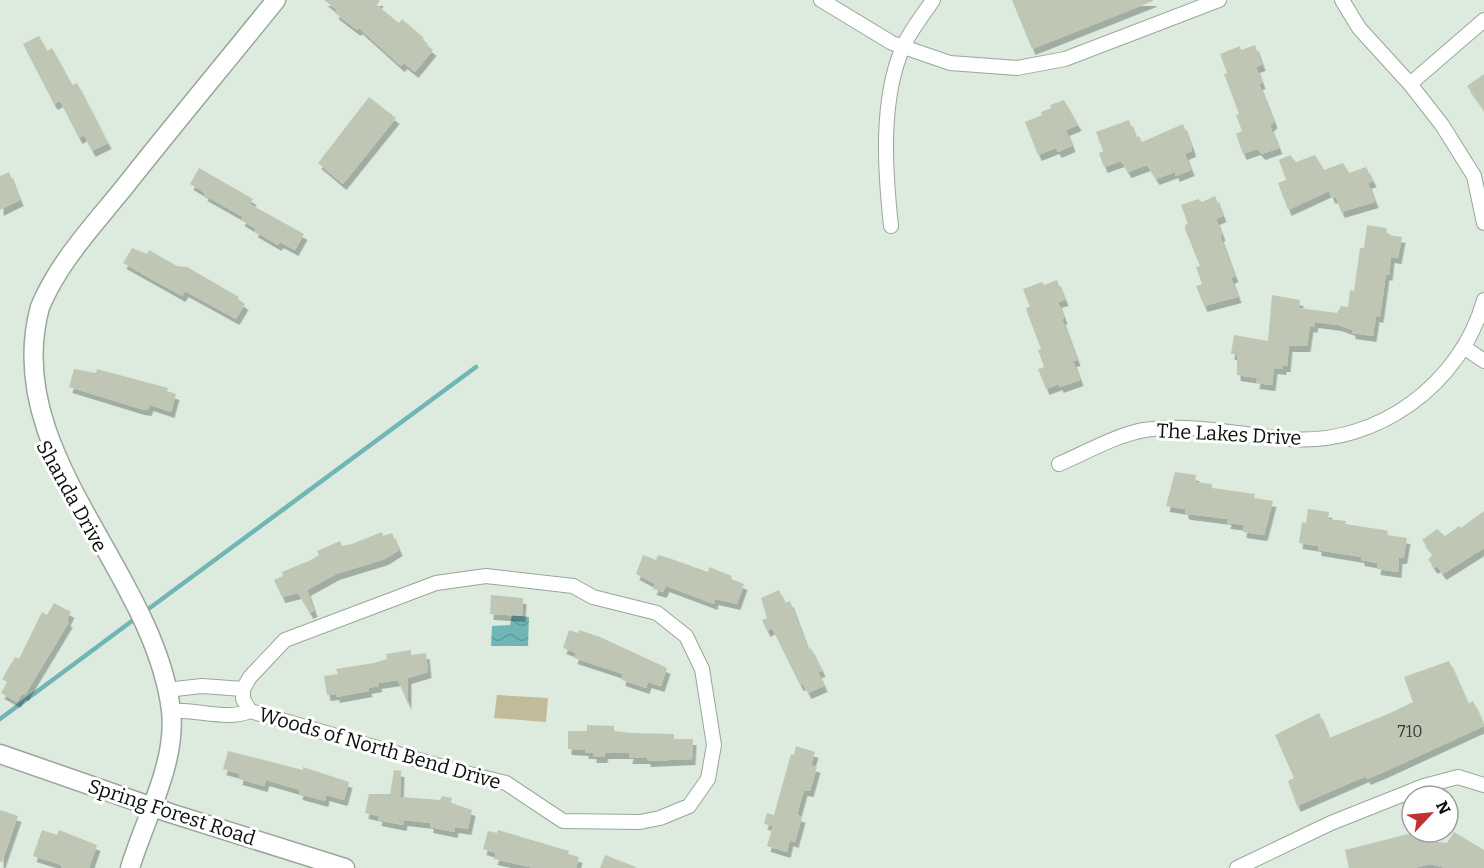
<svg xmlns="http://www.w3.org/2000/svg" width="1484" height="868" font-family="Bitter,serif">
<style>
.garden{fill:#c1bb9a}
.water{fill:url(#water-waves)}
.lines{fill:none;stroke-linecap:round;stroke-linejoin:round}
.stream{stroke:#71b6b6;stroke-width:4.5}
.building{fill:#c0c6b4;filter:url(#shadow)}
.street-casing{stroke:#98a799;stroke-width:16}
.secondary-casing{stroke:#98a799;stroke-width:21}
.street{stroke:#fff;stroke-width:14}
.secondary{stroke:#fff;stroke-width:18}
.labels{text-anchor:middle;stroke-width:6;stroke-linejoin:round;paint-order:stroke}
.number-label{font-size:16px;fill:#383e35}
.street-label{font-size:20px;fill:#0b100b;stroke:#fff}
</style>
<defs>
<pattern id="water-waves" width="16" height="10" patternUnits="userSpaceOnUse" patternTransform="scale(1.5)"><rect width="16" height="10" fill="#71b6b6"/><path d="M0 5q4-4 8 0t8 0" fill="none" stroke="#609b9b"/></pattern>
<filter id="shadow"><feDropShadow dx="3.5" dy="6" stdDeviation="0" flood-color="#0004"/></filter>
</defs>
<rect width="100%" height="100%" fill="#dcebdd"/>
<path class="garden" d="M497,695L548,698L546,722L494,718Z"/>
<path class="water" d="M512,615L529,617L528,646H491L492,626L510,625Z"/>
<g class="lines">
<g class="stream">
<path d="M143,613L476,367"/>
<path d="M0,719L136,618"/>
</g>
</g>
<g class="building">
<path d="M324,0H380L377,5L399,23L402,19L424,38L422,41L433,50L415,72L404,63L401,66L359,28L357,30L335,13L337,10Z"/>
<path d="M1012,0H1153V1L1032,49Z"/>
<path d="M39,36L47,51L52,48L72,85L77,83L108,143L92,151L84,135L79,138L60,101L54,104L23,44Z"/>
<path d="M1255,45L1261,62L1262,65L1256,67L1262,83L1259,84L1274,122L1270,126L1279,148L1262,154L1257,149L1243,154L1236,134L1242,131L1236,115L1239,114L1224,74L1227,73L1220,54L1240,46L1241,50Z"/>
<path d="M1484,74V110L1467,86Z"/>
<path d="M369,97L396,118L343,184L318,163Z"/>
<path d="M1064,100L1078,125L1066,130L1072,146L1058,152L1056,148L1038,155L1025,122L1042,115L1041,112L1051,108L1050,105Z"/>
<path d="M1129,120L1136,138L1139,136L1142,142L1183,124L1192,148V151L1185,154L1191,170L1176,176L1175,172L1156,179L1147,165L1128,172L1121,161L1104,167L1099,153L1103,151L1096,132Z"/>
<path d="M1290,155L1296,162L1315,155L1324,170L1343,163L1349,173L1366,167L1373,181L1368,183L1375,202L1341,212L1336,197L1332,198L1329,191L1288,210L1278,183L1286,180L1279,160Z"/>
<path d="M199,168L253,199L250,204L304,234L295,250L280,242L278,245L254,231L256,229L241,220L243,217L204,195L205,193L190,184Z"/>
<path d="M9,172L20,200L0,210V176Z"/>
<path d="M1215,196L1223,216L1216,219L1222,235L1220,236L1234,274L1235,276L1231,278L1238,297L1204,306L1196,286L1202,284L1196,267L1200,266L1185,229V225L1188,224L1181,205L1198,199L1202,202Z"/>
<path d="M1367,225L1386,228L1388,235L1402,237L1398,258L1391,257L1389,275L1386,274L1380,317L1376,316L1373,336L1352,333V330L1338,325L1315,322L1314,327L1310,326L1307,346H1289L1287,366H1283V369L1274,368L1272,385L1256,383L1257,378L1237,375V354H1231L1234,335L1268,341L1272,295L1300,300L1299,308L1337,313L1341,306L1348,307L1350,290L1354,291L1360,248H1364Z"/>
<path d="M132,248L147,254L149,250L177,266L187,267L239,297L238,299L245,304L236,319L185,291L182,296L123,263Z"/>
<path d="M1057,280L1065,300L1058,302L1064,318L1062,319L1077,360L1073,361L1080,380L1060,387L1059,384L1046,389L1038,369L1044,367L1038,350L1041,349L1027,312L1026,308L1030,307L1023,289L1042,282L1044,285Z"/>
<path d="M74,369L96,373L97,369L168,388L167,391L176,394L171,412L150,405L148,410L141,409L69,387Z"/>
<path d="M1175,472L1196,475L1195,482L1212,484V488L1255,494L1254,498L1273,501L1264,535L1243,532L1244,525L1227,523L1228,519L1188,514L1185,513V509L1166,506Z"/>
<path d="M1308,509L1329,512L1328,519L1346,521L1345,524L1384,530L1388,531L1387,535L1407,538L1404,556L1403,558H1399L1398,572L1377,569L1378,563L1361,560V557L1318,550V546L1299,543L1302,522L1306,523Z"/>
<path d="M1484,511V548L1443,574L1437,566L1434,568L1428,559L1433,555L1422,540L1437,529L1445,536L1459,526L1461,528Z"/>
<path d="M382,532L383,536L392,533L399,550L385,559L336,574L307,590L314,611L310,613L298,593L282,597L274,580L283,576L282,572L311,560L319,555L317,551L340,541L342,546L352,544Z"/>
<path d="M643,555L656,560L658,555L666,557L708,572L709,567L732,576L731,579L744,584L737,604L715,599L714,604L666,586L663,592L653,589L655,584L636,574Z"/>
<path d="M779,590L785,603L790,601L808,650L811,648L822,671L818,672L824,686L808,693L803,684L800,685L772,628L767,631L762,620L767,618L761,598Z"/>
<path d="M491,595L523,598L522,616L490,614Z"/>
<path d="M54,603L71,612L67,620L69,622L25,695L22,694L17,702L1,693L7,682L2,679L15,657L19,659L42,612L47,615Z"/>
<path d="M569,630L578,633L579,630L600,637L667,668L661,686L648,682L646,688L622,680L623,674L574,658L576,653L563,648Z"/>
<path d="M411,650V655L426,653L428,672L408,678V704L398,680L378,683L379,686L368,688L369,691L336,697V694L327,695L324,676L338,674L336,669L374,663L387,659L386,654Z"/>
<path d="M1449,661L1468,704L1473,701L1484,726L1384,772L1367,779L1366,776L1297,806L1288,781L1294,778L1275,735L1319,713L1329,738L1388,714L1413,702L1404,677Z"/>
<path d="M587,725L614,726V731L632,733L674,734V739H693L692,759L647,761V758H629L630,753H605L604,757H593V753H585V750L568,749V731H587Z"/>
<path d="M796,746L815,752L811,765L817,767L810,791L804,790L797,815L802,817L795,842L790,840L787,852L767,846L773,826L764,824L767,813L774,815L791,754L794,755Z"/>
<path d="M228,751L303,770V767L349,782L344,800L326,795L325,801L299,794L300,790L266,780L264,786L239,779L240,774L223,769Z"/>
<path d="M394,770L401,771L400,797L440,800L442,796L452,798L451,803L472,810L468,829L455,827L454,832L430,827V823L404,820L403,825L378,820L379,816L365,813L369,794H390Z"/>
<path d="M0,810L18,816L2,862H0Z"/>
<path d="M42,830L57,835L59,830L97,845L89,868H61L62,865L33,856Z"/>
<path d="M498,830L569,851L568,854L579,857L576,868H534L494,859L496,853L483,849L488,831L497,833Z"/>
<path d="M1416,832H1429L1431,841L1447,843L1454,832L1484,850V868H1446L1430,864L1414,868H1349L1345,850Z"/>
<path d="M605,855L636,867L635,868H600Z"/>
</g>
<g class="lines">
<defs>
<g id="street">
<path d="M821,0L892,43L950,63L1017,68L1065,59L1219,0"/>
<path d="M1342,0L1359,28L1410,84L1442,125L1474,176L1484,223"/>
<path d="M1410,84L1484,20"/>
<path d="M891,226C885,170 880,100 903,47C910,31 923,15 933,0"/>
<path d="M1465,348L1484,361"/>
<path d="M1059,464C1085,453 1116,435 1144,430C1193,423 1240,435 1289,439C1377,446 1461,384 1484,300"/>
<path d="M166,690L202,686L243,689"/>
<path d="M171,711C197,709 227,721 250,711L453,770L506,783L563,821L640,822L660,818L689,806L708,779L714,745L702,669L686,636L657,613L593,597L573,586L486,576L436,583L285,640L250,677L243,689V699L250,711"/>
<path d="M1237,868L1331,823L1424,786L1458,777L1484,785"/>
</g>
<g id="secondary">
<path d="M0,754L170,813L345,868"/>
<path d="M130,868C145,818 177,763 171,710C153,569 0,453 40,307C59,261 95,224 126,185C175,123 226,62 276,0"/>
</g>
</defs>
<use href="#street" class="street-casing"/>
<use href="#secondary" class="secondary-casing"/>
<use href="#street" class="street"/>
<use href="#secondary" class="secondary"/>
</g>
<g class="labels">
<g class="number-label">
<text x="1410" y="737">710</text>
</g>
<g class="street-label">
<text transform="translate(1229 434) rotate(3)" y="7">The Lakes Drive</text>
<text transform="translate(72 496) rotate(61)" y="7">Shanda Drive</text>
<text transform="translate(380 748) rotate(16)" y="7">Woods of North Bend Drive</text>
<text transform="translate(172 812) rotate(18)" y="7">Spring Forest Road</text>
</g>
</g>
<g transform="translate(1430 814) rotate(64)"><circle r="28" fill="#ffffff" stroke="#9d9f9d" stroke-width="1.5"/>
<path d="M0-4.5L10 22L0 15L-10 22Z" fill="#c03133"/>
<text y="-9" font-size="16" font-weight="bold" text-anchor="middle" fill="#0b100b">N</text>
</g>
</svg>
